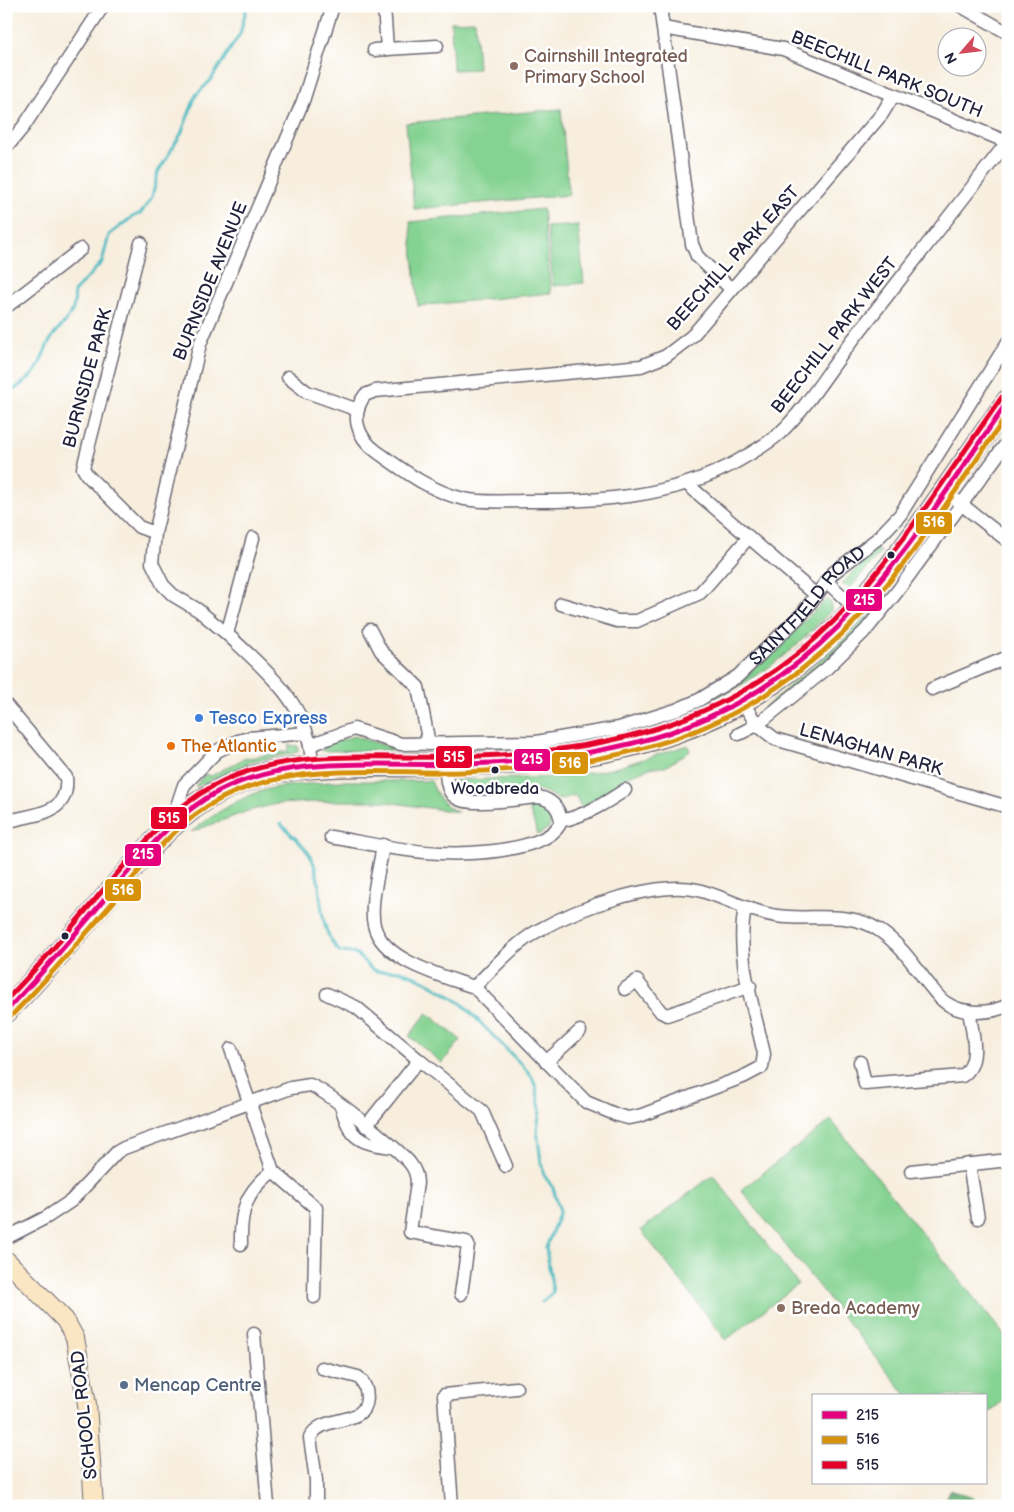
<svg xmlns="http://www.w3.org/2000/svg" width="1014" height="1512" font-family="'Balsamiq Sans',sans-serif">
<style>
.green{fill:#85d392;stroke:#547a66}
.forest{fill:url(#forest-crowns);stroke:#476c5c}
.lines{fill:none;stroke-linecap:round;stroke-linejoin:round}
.stream{stroke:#4dbbc3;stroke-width:3}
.street-casing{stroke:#6d6974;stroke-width:15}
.secondary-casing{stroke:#6d6974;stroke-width:20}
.highway-casing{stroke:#6d6974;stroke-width:25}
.street{stroke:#fff;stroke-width:12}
.secondary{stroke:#fbe6c3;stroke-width:18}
.highway{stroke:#f4c16a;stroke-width:22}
.bus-1-casing{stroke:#fff;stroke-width:9}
.bus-2-casing{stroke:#fff;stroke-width:9}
.bus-3-casing{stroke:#fff;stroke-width:9}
.bus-1{stroke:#e5007d;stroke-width:5}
.bus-2{stroke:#d79209;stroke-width:5}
.bus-3{stroke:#e4002b;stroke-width:5}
.education-dot{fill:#8d6e63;stroke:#fff;stroke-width:2}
.bus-dot{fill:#22223b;stroke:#fff;stroke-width:2}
.shop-dot{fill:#3f7fe0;stroke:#fff;stroke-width:2}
.food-dot{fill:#e8710a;stroke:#fff;stroke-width:2}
.service-dot{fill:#5c6f8a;stroke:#fff;stroke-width:2}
.labels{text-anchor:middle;stroke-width:5;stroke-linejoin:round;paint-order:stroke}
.bus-label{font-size:17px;fill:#22223b;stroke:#fff}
.education-label{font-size:18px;fill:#785e54;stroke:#fff;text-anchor:start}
.street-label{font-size:18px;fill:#22223b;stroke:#fff}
.shop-label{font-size:18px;fill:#366cbe;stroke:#fff;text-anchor:start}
.food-label{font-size:18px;fill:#c56008;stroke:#fff;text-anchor:start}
.service-label{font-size:18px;fill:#4e5e75;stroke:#fff;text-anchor:start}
.line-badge{stroke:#fff;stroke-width:2}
.badge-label{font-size:14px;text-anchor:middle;font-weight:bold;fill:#fff}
</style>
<defs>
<pattern id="forest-crowns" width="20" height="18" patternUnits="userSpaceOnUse" patternTransform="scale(1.25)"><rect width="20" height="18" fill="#6cb57c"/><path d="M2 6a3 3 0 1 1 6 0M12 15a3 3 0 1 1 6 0" fill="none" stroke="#589367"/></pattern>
</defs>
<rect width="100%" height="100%" fill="#fff"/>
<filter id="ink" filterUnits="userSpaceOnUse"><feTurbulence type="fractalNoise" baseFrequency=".02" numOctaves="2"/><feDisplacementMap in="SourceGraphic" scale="10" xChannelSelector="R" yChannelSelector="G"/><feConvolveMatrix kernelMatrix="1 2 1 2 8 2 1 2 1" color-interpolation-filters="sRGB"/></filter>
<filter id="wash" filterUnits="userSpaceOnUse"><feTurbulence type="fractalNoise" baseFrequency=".0096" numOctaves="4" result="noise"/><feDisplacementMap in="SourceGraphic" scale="20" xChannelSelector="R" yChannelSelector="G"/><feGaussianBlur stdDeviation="1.12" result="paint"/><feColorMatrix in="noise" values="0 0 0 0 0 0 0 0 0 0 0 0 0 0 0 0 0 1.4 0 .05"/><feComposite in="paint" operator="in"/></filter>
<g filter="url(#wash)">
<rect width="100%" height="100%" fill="#f7eede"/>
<g class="green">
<path d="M475,21L478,69L453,70L451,22Z"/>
<path d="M561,109L569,195L414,209L406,123Z"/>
<path d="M543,209L551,293L418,306L410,222Z"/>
<path d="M578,225L584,283L553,286L547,227Z"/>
<path d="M942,519L890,592L845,647L767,709L762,710L844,639L875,606Z"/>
<path d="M876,549L881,552L852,586L848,587L842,584Z"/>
<path d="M827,599L831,603V611L798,644L768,668L741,685L712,700L742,679Z"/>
<path d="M354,736L399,750L322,751V746Z"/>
<path d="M289,745L298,746V752L251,762L196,787V785L205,774L211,776L243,759L288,751Z"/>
<path d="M688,745L690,751L665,767H653L628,776L582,808L575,795L559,800C554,797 547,792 542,791C513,788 482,799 456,783L455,780L563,777L612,769Z"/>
<path d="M339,781H431C437,796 442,805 458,812L379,801H333L276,804L248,811L191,832C214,814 241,796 269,789C291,784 316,784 339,781Z"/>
<path d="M537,804L546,807L552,819L549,828L538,835L528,806Z"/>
<path d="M427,1013L461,1040L442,1063L409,1036Z"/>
<path d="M831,1120L1008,1340V1397L985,1415V1396H907L741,1190Z"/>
<path d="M713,1175L798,1284L726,1340L641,1230Z"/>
</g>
<path class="forest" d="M950,1490L973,1497L979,1506H940Z"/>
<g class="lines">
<g class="stream">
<path d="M6,396C15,388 26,382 34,373C42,363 44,349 51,339C62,323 78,314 74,292L102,262L109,235L132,217L141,213L152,197L158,172L181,134L196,95L210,81L240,34L247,6"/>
<path d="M281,824C291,835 306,846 312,859C326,891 314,925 340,952C366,951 361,966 376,971C384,973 392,969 400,971C422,977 443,991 462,1004L523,1066L532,1077L536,1088L540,1109L537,1130L541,1162L544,1175L553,1188L560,1211L546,1248L553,1292L542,1302"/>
</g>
</g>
</g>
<g filter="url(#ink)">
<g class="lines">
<defs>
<g id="street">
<path d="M384,6L387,49L437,46"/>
<path d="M660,6L692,244L697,256L731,289"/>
<path d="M961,6L1008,33"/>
<path d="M663,28L783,49L1007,142"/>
<path d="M374,50L387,49"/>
<path d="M893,96L882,114L692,336L666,356L641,366L375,391L365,395C350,415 357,437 376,451C403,470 431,492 464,499C483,503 505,501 525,501C597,502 672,498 736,462C750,454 768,444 780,433C809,405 830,368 855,337C906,272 957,206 1008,141"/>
<path d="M6,148L24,126L103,6"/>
<path d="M141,243L83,468L87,475L139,527L155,533L152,563L163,585L173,595L198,610L227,634"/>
<path d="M6,307L81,249"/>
<path d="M288,377L307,392L358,410"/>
<path d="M687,484L816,595"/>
<path d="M956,500L1008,541"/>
<path d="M155,533L200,344L303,101L333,6"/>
<path d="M253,538L227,634C263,668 305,701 311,753"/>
<path d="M826,581L855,608"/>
<path d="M561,604L617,621H637L700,593L749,537"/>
<path d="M370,630L381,651L418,687L429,744"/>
<path d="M932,689L1008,657"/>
<path d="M742,701L757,725L775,739L1008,807"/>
<path d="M6,705L66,777C70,816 35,813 6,822"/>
<path d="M739,734L757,725L826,669L866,630L896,593L1008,441"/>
<path id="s1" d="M310,745L354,729L401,744L536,742L619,728L676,710L699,700L738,676L802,614L833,573L877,539L900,515L1008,342"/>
<path d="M446,764C446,775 446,791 455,797C468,808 521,798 539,797C552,800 559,807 561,821"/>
<path d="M173,818L184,785L217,751L238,741L249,738L306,733"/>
<path d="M331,837C367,843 405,852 441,853C468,855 552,851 561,821C586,815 604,804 625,790"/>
<path d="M383,845C380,868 369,903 374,925C382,961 443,976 474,987C494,968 514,944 539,930C576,909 655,880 698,890C725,897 749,912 777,916C809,921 848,910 877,929C897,941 912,962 926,981C932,988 938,998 946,1003C963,1015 991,1014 1008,1005"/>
<path d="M474,987L586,1102L617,1115L628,1118L639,1116L743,1077L762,1067L764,1054C754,1007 735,956 745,908"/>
<path d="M625,989L637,981L661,1012L667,1015L750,986"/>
<path d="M327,994L356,1007L419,1060"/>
<path d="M231,1049L273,1171L316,1208L314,1297"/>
<path d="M546,1062L580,1031"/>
<path d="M860,1062L865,1084L962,1076C982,1063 972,1031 969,1011"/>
<path d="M341,1106C351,1139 358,1143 392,1147"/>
<path d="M366,1126L419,1060L482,1111L506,1166"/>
<path d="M969,1164L978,1218"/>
<path d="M911,1171L1008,1160"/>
<path d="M6,1238L47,1217L71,1201L117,1152L124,1148L291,1088L310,1085C329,1092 394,1146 409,1162C414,1168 417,1175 417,1183L410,1232L466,1242L468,1245L461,1294"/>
<path d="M241,1244C240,1210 246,1192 273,1171"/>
<path d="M254,1334L268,1506"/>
<path d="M316,1506V1480L310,1438C320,1413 366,1428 367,1398C367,1390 364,1382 358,1377L322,1368"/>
<path d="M452,1506L444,1395L516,1388"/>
</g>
<path id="secondary" d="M6,1260L65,1320L75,1338L87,1404L94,1506"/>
<path id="highway" d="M6,1011C46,971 82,926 118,884C148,849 178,812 219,791C269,766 312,766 366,765C399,765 433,765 466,764C611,761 733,734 838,627C901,563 955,475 1008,401"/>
</defs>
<use href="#street" class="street-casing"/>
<use href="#secondary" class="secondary-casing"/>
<use href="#highway" class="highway-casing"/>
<use href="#street" class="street"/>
<use href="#secondary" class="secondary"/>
<use href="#highway" class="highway"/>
<defs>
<path id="bus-1" d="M6,1011C43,973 76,933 110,893C142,856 174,814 219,791C294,753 385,767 466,764C612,759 732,733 838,627C905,561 954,478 1008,401"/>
<path id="bus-2" d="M11,1016C48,979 81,939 115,900C146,862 178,820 222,798C295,761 384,774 462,772C611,767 733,741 843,633C908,569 956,488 1008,414"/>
<path id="bus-3" d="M6,1000C43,963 75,923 109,883C140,847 171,809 213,786C285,747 373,759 452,757C598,754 727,728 834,621C899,554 948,473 1002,397"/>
</defs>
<use href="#bus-1" class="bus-1-casing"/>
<use href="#bus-2" class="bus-2-casing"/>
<use href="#bus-3" class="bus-3-casing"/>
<use href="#bus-1" class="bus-1"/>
<use href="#bus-2" class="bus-2"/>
<use href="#bus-3" class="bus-3"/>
</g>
</g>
<g class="education-dot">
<circle cx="514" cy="66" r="5"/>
<circle cx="781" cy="1308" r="5"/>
</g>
<g class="bus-dot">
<circle cx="891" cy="555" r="4.5"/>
<circle cx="495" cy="770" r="4.5"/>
<circle cx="65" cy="936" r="4.5"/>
</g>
<circle class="shop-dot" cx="199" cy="718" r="5"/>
<circle class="food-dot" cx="171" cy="746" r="5"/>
<circle class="service-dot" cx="124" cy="1385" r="5"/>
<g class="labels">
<g class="bus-label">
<text x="495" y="794">Woodbreda</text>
</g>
<g class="education-label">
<text x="524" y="62">Cairnshill Integrated<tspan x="524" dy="21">Primary School</tspan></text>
<text x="791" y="1314">Breda Academy</text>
</g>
<g class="street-label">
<text transform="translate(887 74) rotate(22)" y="6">BEECHILL PARK SOUTH</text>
<text transform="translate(733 258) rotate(-48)" y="6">BEECHILL PARK EAST</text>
<text transform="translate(210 281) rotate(-68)" y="6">BURNSIDE AVENUE</text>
<text transform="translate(834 335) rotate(-52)" y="6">BEECHILL PARK WEST</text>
<text transform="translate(87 378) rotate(-75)" y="6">BURNSIDE PARK</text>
<text dy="6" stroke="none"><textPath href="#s1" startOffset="545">SAINTFIELD ROAD</textPath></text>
<text transform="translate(871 749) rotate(16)" y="6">LENAGHAN PARK</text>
<text transform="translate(84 1415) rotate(-96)" y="6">SCHOOL ROAD</text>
</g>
<g class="shop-label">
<text x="209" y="724">Tesco Express</text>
</g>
<g class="food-label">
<text x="181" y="752">The Atlantic</text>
</g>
<g class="service-label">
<text x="134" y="1391">Mencap Centre</text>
</g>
</g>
<g class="line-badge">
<rect x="915" y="511" width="38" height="24" rx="5" fill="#d79209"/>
<rect x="845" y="588" width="38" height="24" rx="5" fill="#e5007d"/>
<rect x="435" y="745" width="38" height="24" rx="5" fill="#e4002b"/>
<rect x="513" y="748" width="38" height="24" rx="5" fill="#e5007d"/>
<rect x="551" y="751" width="38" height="24" rx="5" fill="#d79209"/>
<rect x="150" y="806" width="38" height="24" rx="5" fill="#e4002b"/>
<rect x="124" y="843" width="38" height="24" rx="5" fill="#e5007d"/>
<rect x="104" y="878" width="38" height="24" rx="5" fill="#d79209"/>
</g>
<g class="badge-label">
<text x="934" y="527">516</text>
<text x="864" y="605">215</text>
<text x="454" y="762">515</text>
<text x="532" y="764">215</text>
<text x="570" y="768">516</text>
<text x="169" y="823">515</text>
<text x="143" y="859">215</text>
<text x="123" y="895">516</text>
</g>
<rect width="1014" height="1512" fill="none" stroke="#fff" stroke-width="25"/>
<rect x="812" y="1394" width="175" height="90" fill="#ffffff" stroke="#a7a7b1"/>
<rect x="822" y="1411" width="25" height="8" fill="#e5007d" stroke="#a7a7b1"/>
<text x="856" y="1420" font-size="15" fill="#22223b">215</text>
<rect x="822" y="1436" width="25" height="8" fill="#d79209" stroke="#a7a7b1"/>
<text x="856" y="1444" font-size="15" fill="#22223b">516</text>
<rect x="822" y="1461" width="25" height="8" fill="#e4002b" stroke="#a7a7b1"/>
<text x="856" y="1470" font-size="15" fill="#22223b">515</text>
<g transform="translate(962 52) rotate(242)"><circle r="24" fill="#ffffff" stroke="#a7a7b1"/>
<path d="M0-4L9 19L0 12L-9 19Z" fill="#d1495b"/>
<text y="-8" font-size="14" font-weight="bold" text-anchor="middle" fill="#22223b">N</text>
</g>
</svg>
